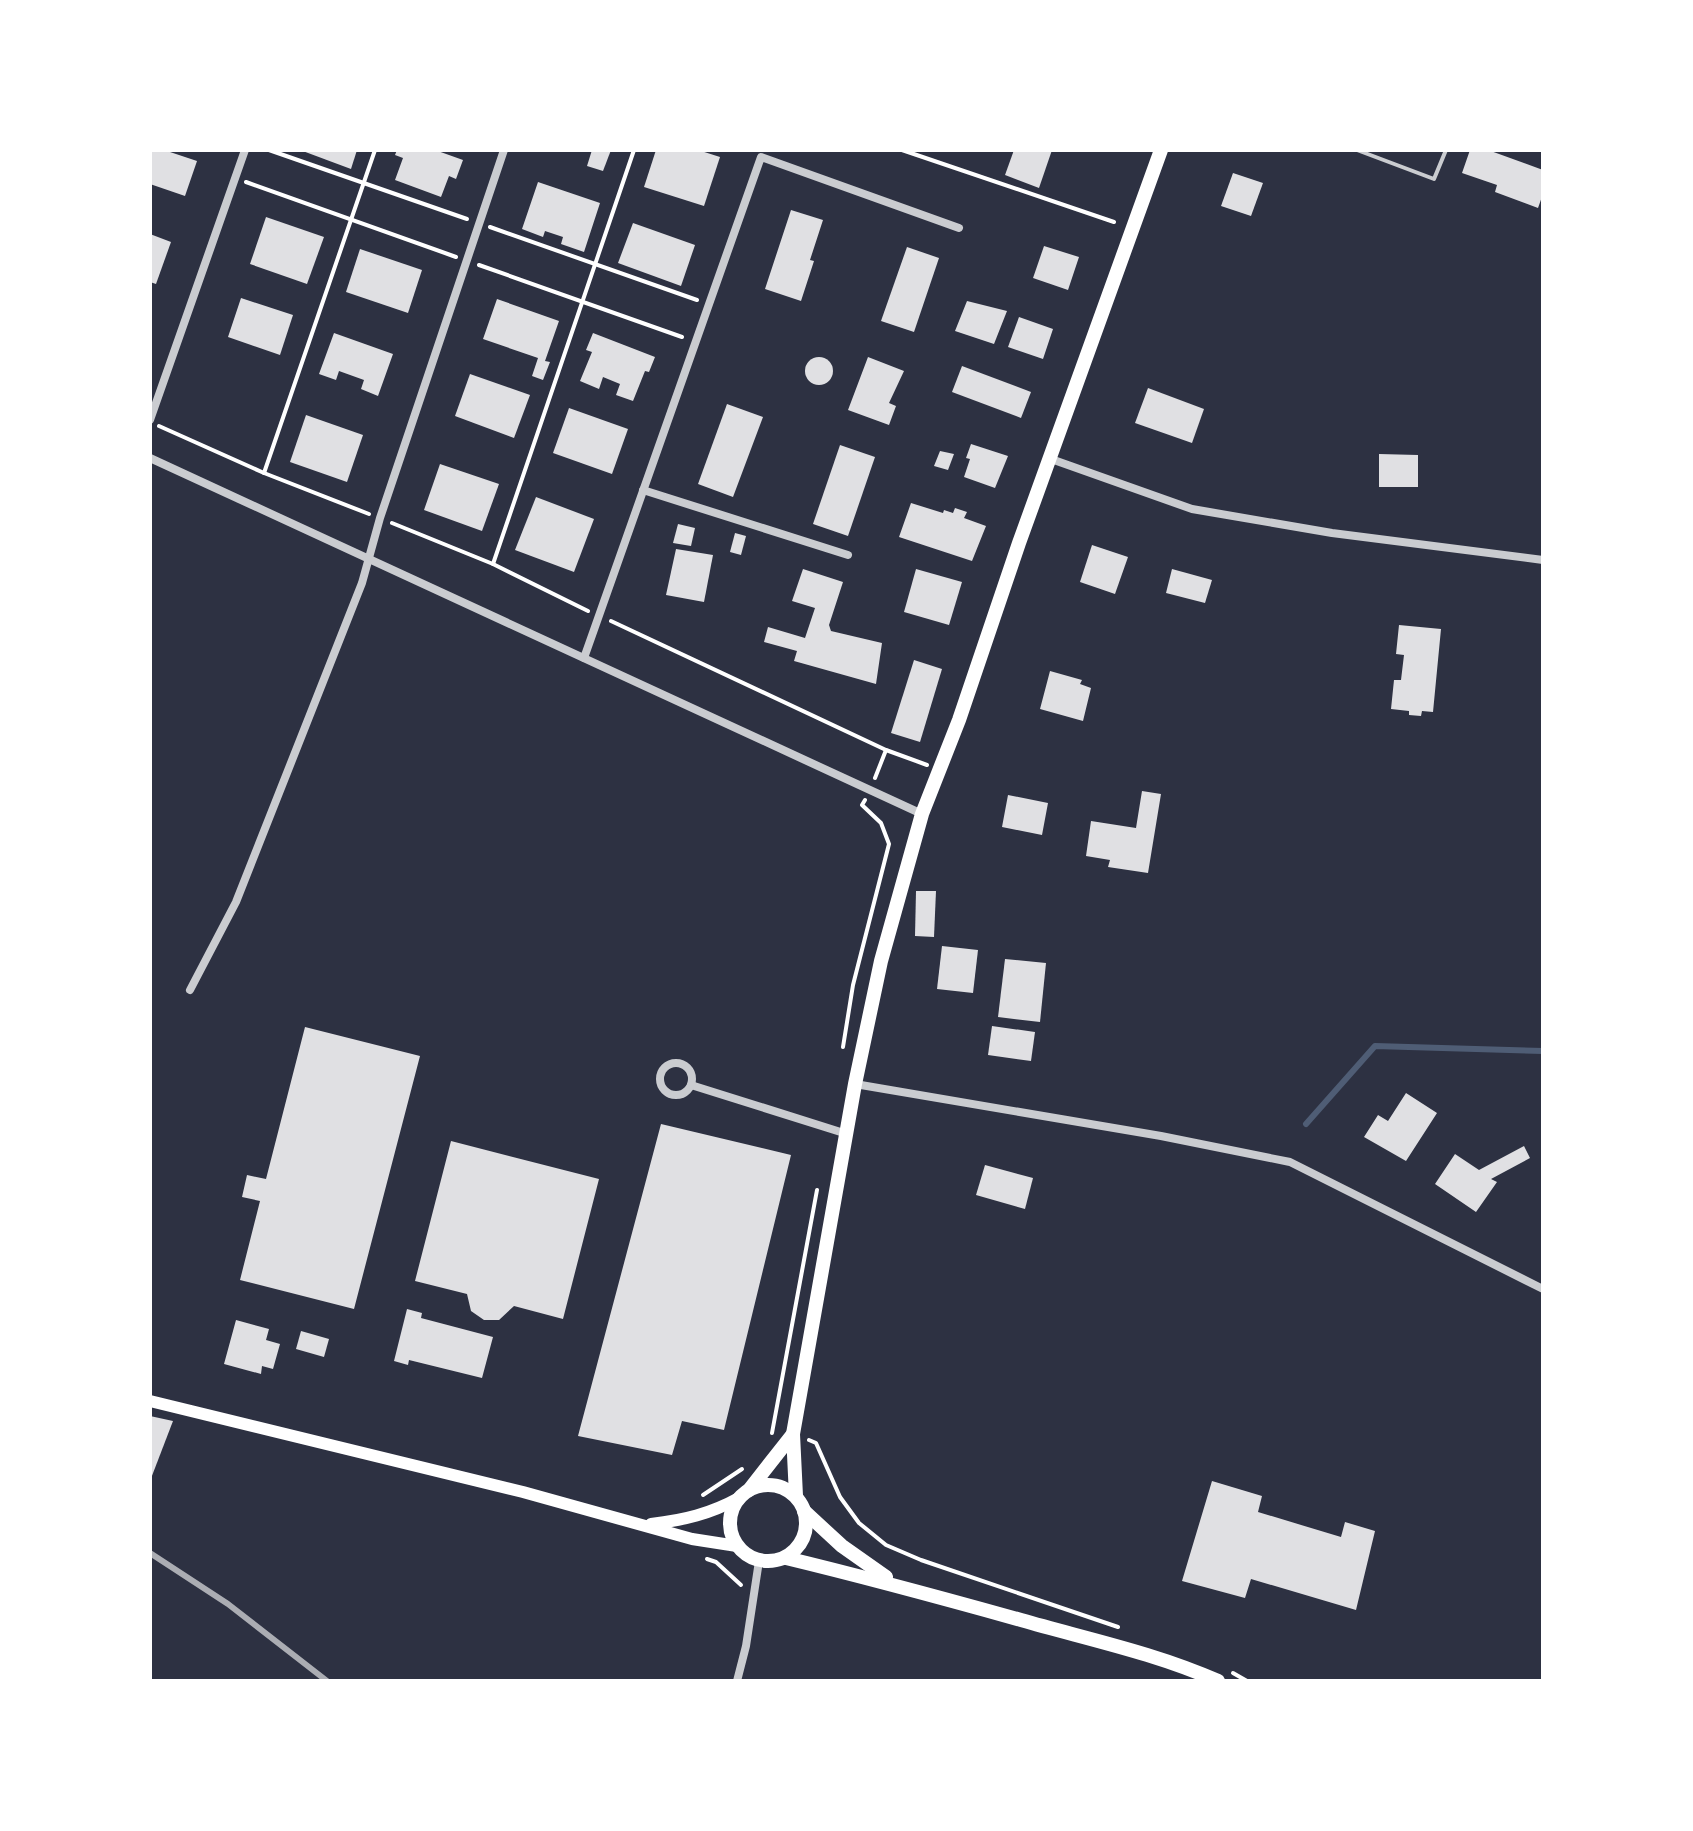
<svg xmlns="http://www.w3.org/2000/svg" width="1693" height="1831" font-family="'Noto Sans',sans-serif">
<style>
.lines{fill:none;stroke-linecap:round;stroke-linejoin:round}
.stream{stroke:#4f5d75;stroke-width:6}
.building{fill:#e0e0e3}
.path{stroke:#fff;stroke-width:4}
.service{stroke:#caccd0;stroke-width:4}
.minor{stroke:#caccd0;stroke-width:8}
.secondary{stroke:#fff;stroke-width:12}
.primary{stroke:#fff;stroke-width:14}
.rail{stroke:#abadb3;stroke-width:6}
</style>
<rect width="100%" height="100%" fill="#2d3142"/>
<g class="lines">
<path class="stream" d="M1306,1124L1375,1046L1543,1051"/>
</g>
<g class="building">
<path d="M150,150H164L197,161L185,196L150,184Z"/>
<path d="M300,150H357L351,169Z"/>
<path d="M397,150H435L463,160L456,179L449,176L441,197L395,180L403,158L395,155Z"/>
<path d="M592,150H611L603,171L587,166Z"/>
<path d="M656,150H698L720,157L704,206L644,187Z"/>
<path d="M1014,150H1052L1039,188L1005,175Z"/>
<path d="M1470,150H1488L1543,170V194L1538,208L1495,192L1497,185L1462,173Z"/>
<path d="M1233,173L1263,183L1251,216L1221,206Z"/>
<path d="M538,182L600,203L584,252L561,244L563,237L545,231L543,237L522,229Z"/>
<path d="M791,210L823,220L810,260L814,261L801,301L765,289Z"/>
<path d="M266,217L324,237L307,284L250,264Z"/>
<path d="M633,223L695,245L681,286L618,263Z"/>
<path d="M150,234L171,242L156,284L150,282Z"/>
<path d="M1044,246L1079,257L1068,290L1033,278Z"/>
<path d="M907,247L939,258L914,332L881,321Z"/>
<path d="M360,249L422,270L408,313L346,292Z"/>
<path d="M241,298L293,315L280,355L228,337Z"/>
<path d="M497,299L559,321L545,361L550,362L543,380L532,376L538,358L483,339Z"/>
<path d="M967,301L1007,311L994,344L955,331Z"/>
<path d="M1019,317L1053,329L1043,359L1008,347Z"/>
<path d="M334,333L393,354L378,396L361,389L364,380L339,371L336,380L319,374Z"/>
<path d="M593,333L655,357L649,372L645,371L633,401L616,395L620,384L603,377L599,389L580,381L592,352L586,350Z"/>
<circle cx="819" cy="371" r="14"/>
<path d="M868,357L904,371L889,403L896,406L889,425L848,410Z"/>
<path d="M962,366L1031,392L1021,418L952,392Z"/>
<path d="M470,374L530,395L514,438L455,416Z"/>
<path d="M1148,388L1204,409L1192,443L1135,423Z"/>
<path d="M727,404L763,417L733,497L698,484Z"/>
<path d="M569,408L628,429L612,474L553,453Z"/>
<path d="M306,415L363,435L347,482L290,462Z"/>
<path d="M971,444L1008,456L995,488L964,477L970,459L966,458Z"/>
<path d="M840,445L875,457L848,536L813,524Z"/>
<path d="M940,451L954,454L948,470L934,466Z"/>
<path d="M1379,454L1418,455V487H1379Z"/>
<path d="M440,464L499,484L482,531L424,510Z"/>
<path d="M536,497L594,519L574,572L515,550Z"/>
<path d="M911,503L943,513L944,510L953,513L955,508L967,512L964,518L986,526L972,561L899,537Z"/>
<path d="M678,524L695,528L691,546L673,543Z"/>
<path d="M735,533L746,536L741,555L730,552Z"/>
<path d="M1092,545L1128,557L1115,594L1080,582Z"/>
<path d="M676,549L713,555L704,602L666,595Z"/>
<path d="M803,569L843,582L829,625L831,631L882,643L876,684L794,661L797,651L764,642L768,627L805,638L815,608L792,601Z"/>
<path d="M916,569L962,582L949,625L904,612Z"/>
<path d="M1172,569L1212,580L1205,603L1166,593Z"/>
<path d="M1399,625L1441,629L1433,712L1422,711L1421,716L1409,715V711L1391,709L1394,680H1401L1404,655L1396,654Z"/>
<path d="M914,660L942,669L920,742L891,733Z"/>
<path d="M1050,671L1082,680L1080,684L1091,688L1083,721L1040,709Z"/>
<path d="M1142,791L1161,794L1148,873L1108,867L1110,860L1086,856L1091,821L1136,828Z"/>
<path d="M1008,795L1048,803L1042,835L1002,827Z"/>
<path d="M916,891H936L934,937L915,936Z"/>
<path d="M942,946L978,950L973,993L937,989Z"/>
<path d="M1005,959L1046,963L1040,1022L998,1017Z"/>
<path d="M992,1026L1035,1032L1031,1061L988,1055Z"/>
<path d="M305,1027L420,1056L354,1309L240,1280L260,1201L242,1197L247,1175L266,1179Z"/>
<path d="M1406,1093L1437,1113L1406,1161L1364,1137L1378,1115L1388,1121Z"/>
<path d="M661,1124L791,1155L724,1430L682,1421L672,1455L578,1436Z"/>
<path d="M451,1141L599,1179L563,1319L514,1306L499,1320H484L471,1311L467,1294L415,1281Z"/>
<path d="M1524,1146L1530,1158L1491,1179L1497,1182L1476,1212L1435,1184L1455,1154L1479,1170Z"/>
<path d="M985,1165L1033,1178L1025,1209L976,1195Z"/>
<path d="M407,1309L422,1313L421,1318L493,1337L482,1378L409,1360L408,1365L394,1361Z"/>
<path d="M236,1320L269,1329L266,1340L280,1344L273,1369L262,1366L261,1374L224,1364Z"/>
<path d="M301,1331L329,1339L324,1357L296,1349Z"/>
<path d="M150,1416L173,1421L150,1481Z"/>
<path d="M1212,1481L1262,1496L1258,1512L1341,1537L1345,1522L1375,1531L1356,1610L1251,1579L1245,1598L1182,1581Z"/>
</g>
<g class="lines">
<g class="path">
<path d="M269,150L467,219"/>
<path d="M902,150L1114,222"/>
<path d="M246,182L456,257"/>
<path d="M490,227L697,300"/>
<path d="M479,265L682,337"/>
<path d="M159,426L264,473L369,514"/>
<path d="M264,473L375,150"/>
<path d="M392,523L493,564L588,611"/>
<path d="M493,564L634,150"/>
<path d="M611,621L886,750L927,765"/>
<path d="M875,778L886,750"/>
<path d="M843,1047L853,985L889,844L881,823L862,805L865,800"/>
<path d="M772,1433L817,1190"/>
<path d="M809,1440L816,1443L840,1497L859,1523L886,1545L921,1560L1118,1627"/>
<path d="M703,1495L742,1469"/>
<path d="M707,1559L716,1562L741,1585"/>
<path d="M1233,1673L1247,1681"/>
</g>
<path class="service" d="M1357,150L1434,179L1446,150"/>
<g class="minor">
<path d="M150,420L245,150"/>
<path d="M150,458L922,814"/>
<path d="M1051,459L1192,509L1332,533L1543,560"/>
<path d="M643,490L848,555"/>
<path d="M584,658L761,157L959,228"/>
<path d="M190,990L236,902L362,583L380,518L504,150"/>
<circle cx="676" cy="1079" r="16"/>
<path d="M855,1084L1161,1136L1290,1162L1543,1289"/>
<path d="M691,1085L847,1134"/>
<path d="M737,1681L746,1646L759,1561"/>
</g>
<g class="secondary">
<path d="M150,1401L523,1492L692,1539L737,1546"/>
<path d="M651,1524C684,1520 710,1514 739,1498"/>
</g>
<g class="primary">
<circle cx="768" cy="1523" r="38"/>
<path d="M749,1490L793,1434"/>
<path d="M796,1496L793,1434L855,1084L881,961L922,814L959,720L1019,543L1161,150"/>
<path d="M804,1511L842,1546L886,1577"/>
<path d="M786,1558C865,1577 942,1598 1021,1620C1087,1639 1155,1653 1218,1681"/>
</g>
<path class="rail" d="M150,1553L228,1604L327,1681"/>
</g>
<rect width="1693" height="1831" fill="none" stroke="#ffffff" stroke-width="304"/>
</svg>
